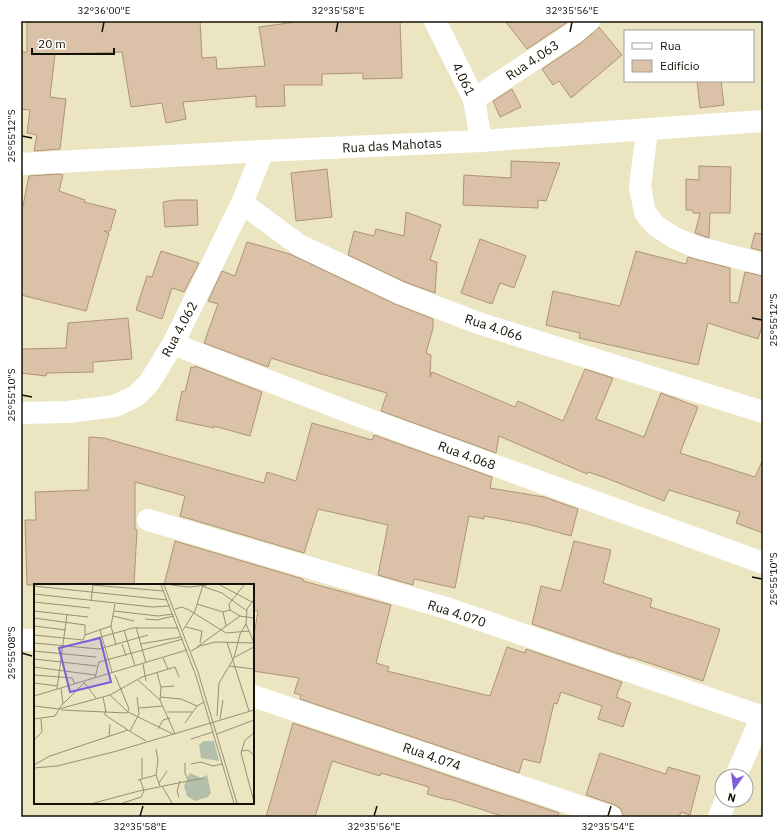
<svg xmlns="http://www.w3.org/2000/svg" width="784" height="838" font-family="'IBM Plex Sans',sans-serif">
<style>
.building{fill:#dbc1a7;stroke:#ad9379}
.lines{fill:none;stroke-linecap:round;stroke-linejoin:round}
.street{stroke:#fff;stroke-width:22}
.ticks{fill:none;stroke:#141105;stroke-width:1.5}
.labels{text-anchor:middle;stroke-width:4;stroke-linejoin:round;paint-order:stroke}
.street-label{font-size:13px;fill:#141105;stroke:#fff}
.inset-road{fill:none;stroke:#969076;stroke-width:1}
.view{fill:#805ed8;fill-opacity:0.15;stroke:#805ed8;stroke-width:2}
.inset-edge{fill:none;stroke:#141105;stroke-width:2}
.neatline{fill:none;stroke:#141105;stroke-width:1.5}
.ticks-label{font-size:10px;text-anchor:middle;fill:#141105}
</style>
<rect width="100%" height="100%" fill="#ece5c1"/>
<g class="building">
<path d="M27,21H200L202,58L216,57L217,69L265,66L259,27L303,21H400L402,78L363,79V73L322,74V85H284L285,106L256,107V96L183,102L186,119L166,123L162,103L131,107L122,52L55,54L50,97L66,99L60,149L34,151L37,135L27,133L30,110L21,109V52H27Z"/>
<path d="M505,21H569L527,49Z"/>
<path d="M599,27L622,55L571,98L559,81L553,85L542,69L581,43Z"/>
<path d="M697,81H721L724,105L700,108Z"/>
<path d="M512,89L521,107L500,117L493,101Z"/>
<path d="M511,161L560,163L546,201L538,200V208L463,205L464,175L511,178Z"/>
<path d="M699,166L731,167L730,213H710L709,238L695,233L700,213H693V210H686V179L699,180Z"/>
<path d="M327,169L332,217L296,221L291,173Z"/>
<path d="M59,174L63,175L59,191L85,200L84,202L116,210L110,231H104L109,233L86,311L21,295V215L29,176Z"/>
<path d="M174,200H197L198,225L165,227L163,202Z"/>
<path d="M406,212L441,225L430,260L437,262L435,293L405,282L348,255L354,231L374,236L376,229L404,236Z"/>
<path d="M755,233L763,234V251L751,248Z"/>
<path d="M480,239L526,256L514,288L500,283L492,304L461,293Z"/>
<path d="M247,242L290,254L395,304L433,319V328L426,353L431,355L430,377L432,372L515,407L518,401L563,421L585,369L613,378L596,419L644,437L661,393L698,407L680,453L755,477L763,459V533L736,523L740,512L669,490L664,501L606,478L588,472L587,474L499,436L496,453L381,411L387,393L318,373L271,358L268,367L204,343L218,304L208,301L222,271L235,276Z"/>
<path d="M161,251L199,263L184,292L172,288L162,319L136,310L147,276L152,277Z"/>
<path d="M636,251L686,264L688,257L730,268V302L738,303L745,272L763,276V323L758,339L708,323L698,365L579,338L580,333L546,325L553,291L620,306Z"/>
<path d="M128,318L132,359L93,362V372L47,373L46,376L21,373V349L66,348L68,323Z"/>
<path d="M195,366L262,392L250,436L214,426V428L176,420L182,391L185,392L191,367L194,368Z"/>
<path d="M312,423L372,440L374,435L492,477L490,488L544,497L578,509L571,536L527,524L484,516V519L469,516L455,588L414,579L413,585L378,575L388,525L318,509L304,553L180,516L185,496L135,482V529L137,530L134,585H27L25,520H36L35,492L88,490L89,437L104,438L264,483L267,472L296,481Z"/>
<path d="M175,541L303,579V581L391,605L376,663L389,667L387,671L490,696L507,647L525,653L526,649L622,682L616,697L631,703L623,727L598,719L602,706L561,692L557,704L554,703L540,763L523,759L519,773L300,699L301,695L294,693L299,678L253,671V641L258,611L253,610V585H164Z"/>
<path d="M574,541L611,550L603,583L652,599L650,607L720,629L703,681L631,657V658L532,624L541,586L561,591Z"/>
<path d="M293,723L559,813L558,817H505L449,799L448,800L427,794L429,787L381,773L380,776L332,761L315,817H266Z"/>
<path d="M600,753L666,774L668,767L700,776L690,815L681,812L679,817H623L621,809L615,805L586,795Z"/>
</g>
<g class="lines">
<g class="street">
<path d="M435,21L474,99L481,141"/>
<path d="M474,99L574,33L589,21"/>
<path d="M647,130L640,187L645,213L656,226L675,238L696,247L763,264"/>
<path d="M21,164L263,151L481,141L763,121"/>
<path d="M242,203L299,245L400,293L478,323L763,412"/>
<path d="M173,344L354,414L763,563"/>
<path d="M21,413L68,412L115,406L136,396L149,383L173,344L242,203L263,151"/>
<path d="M148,520L446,608L763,717"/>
<path d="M21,640H35"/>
<path d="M253,696L611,817"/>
<path d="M736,776L763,714"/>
<path d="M719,817L726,800"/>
</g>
</g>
<path class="ticks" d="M102,32L104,22M336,32L338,22M570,32L572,22M22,136L32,138M752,318L762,320M22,395L32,397M752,577L762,579M22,653L32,656M140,816L143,806M374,816L377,806M608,816L611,806"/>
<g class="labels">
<g class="street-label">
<text transform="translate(532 60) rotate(-34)" y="5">Rua 4.063</text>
<text transform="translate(464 79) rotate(64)" y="5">4.061</text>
<text transform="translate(392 145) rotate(-3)" y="5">Rua das Mahotas</text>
<text transform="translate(494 327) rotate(18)" y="5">Rua 4.066</text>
<text transform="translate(179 329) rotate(-62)" y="5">Rua 4.062</text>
<text transform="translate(467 455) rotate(20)" y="5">Rua 4.068</text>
<text transform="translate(457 613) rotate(18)" y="5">Rua 4.070</text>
<text transform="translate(432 756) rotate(19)" y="5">Rua 4.074</text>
</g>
</g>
<g transform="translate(34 584)">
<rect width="220" height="220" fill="#ece5c1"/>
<path d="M170,157H180L185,177L167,174L165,161ZM156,189L167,194L173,191L177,209L174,213L161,217L153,212L150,202Z" fill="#b3bfaa"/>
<path class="inset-road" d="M58,1L130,7M127,1L162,92L200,219M130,1L164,88L203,219M137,1L155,3L173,1M186,1L220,19M0,2L133,16M168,2L188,9L213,27M0,10L118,23L136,22M57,17L59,1M0,18L56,24M81,20L77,42L82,61M163,20L189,28L196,26L206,32M141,25L148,23L155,26L192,49L215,47M196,26L195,20L210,1M0,27L54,33M80,27L124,32L139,30M189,28L192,42M79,32L100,37M0,34L51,41V51M111,35L123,36L140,32M0,42L32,46M102,43L112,79M152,43L168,47L166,59M66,46L78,88M90,46L101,82M149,46L161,27L169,1M0,51L49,56L51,51L77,42M56,56L99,44H144M193,58L215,127M0,59L65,65L114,51M220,59L212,40L213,25L220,15M88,60L92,72M106,60L147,53M163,63L206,32L220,34M0,67L62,73M157,67L166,62L181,58L220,59M201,73L220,63M129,74L134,85M0,75L63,82M109,80L112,97M195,82L220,85M0,83L61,91M123,89L127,103L126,116L141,150M0,91L38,94L41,100M61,94L65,78L149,55M104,96L126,116M50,98L62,114M0,99L24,102M127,103L140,102M27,104L29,120M23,105L33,30M76,111L94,128L139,150M0,112L153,66M69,113L72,128M126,113L147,115L163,122M0,122L25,125M105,124L129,122M25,125L76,111L108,93L141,83L145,93M27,126L93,129L95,125L81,91M71,127V131L94,146M133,128H158M183,132L185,99L200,74L206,50L212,40M0,135L21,132L27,122L50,99M186,135L189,116M151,139L163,122L170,118M124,145L129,136L136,134M96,147L105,130L103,113M220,149L211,156L207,169L220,218M183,150L220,136M75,153L76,140M157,155L179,148M0,156L8,148L7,135M122,165L124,176L122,191L126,202M207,167L214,166L220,171M108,174V194M151,179V189L154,195M157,180L167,178L179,182L188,180M0,181L16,172L94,146L112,157M0,184L23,182L83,167L220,126M104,196L122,191M125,199L133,187M128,202L138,219M145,213L143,207L146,197M60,219L105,207L169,194M89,219L107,213L110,207L106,195"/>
<path class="view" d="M66,54L77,98L36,108L25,64Z"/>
<rect width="220" height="220" class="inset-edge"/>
</g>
<rect width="784" height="838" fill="none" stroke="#ffffff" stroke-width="44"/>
<rect x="624" y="30" width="130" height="52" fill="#ffffff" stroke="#a1a09b"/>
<rect x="632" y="43" width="20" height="6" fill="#ffffff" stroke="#a1a09b"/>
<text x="660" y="50" font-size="12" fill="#141105">Rua</text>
<rect x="632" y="60" width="20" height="12" fill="#dbc1a7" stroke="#a1a09b"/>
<text x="660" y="70" font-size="12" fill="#141105">Edifício</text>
<g transform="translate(734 788) rotate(194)"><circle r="19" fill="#ffffff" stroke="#a1a09b"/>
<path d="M0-3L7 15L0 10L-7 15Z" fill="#805ed8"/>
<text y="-6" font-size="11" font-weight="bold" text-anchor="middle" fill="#141105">N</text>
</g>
<path d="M32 48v6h82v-6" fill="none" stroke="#141105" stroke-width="2"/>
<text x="38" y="48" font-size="12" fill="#141105" stroke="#ffffff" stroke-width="3" paint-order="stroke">20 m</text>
<rect x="22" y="22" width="740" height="794" class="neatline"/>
<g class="ticks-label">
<text x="104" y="14">32°36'00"E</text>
<text x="338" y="14">32°35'58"E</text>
<text x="572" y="14">32°35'56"E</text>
<text transform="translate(11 136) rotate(-90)" y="4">25°55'12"S</text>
<text transform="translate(773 320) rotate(-90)" y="4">25°55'12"S</text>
<text transform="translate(11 395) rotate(-90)" y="4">25°55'10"S</text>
<text transform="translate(773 579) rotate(-90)" y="4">25°55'10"S</text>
<text transform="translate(11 653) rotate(-90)" y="4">25°55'08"S</text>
<text x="140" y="830">32°35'58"E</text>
<text x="374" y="830">32°35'56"E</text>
<text x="608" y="830">32°35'54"E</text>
</g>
</svg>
